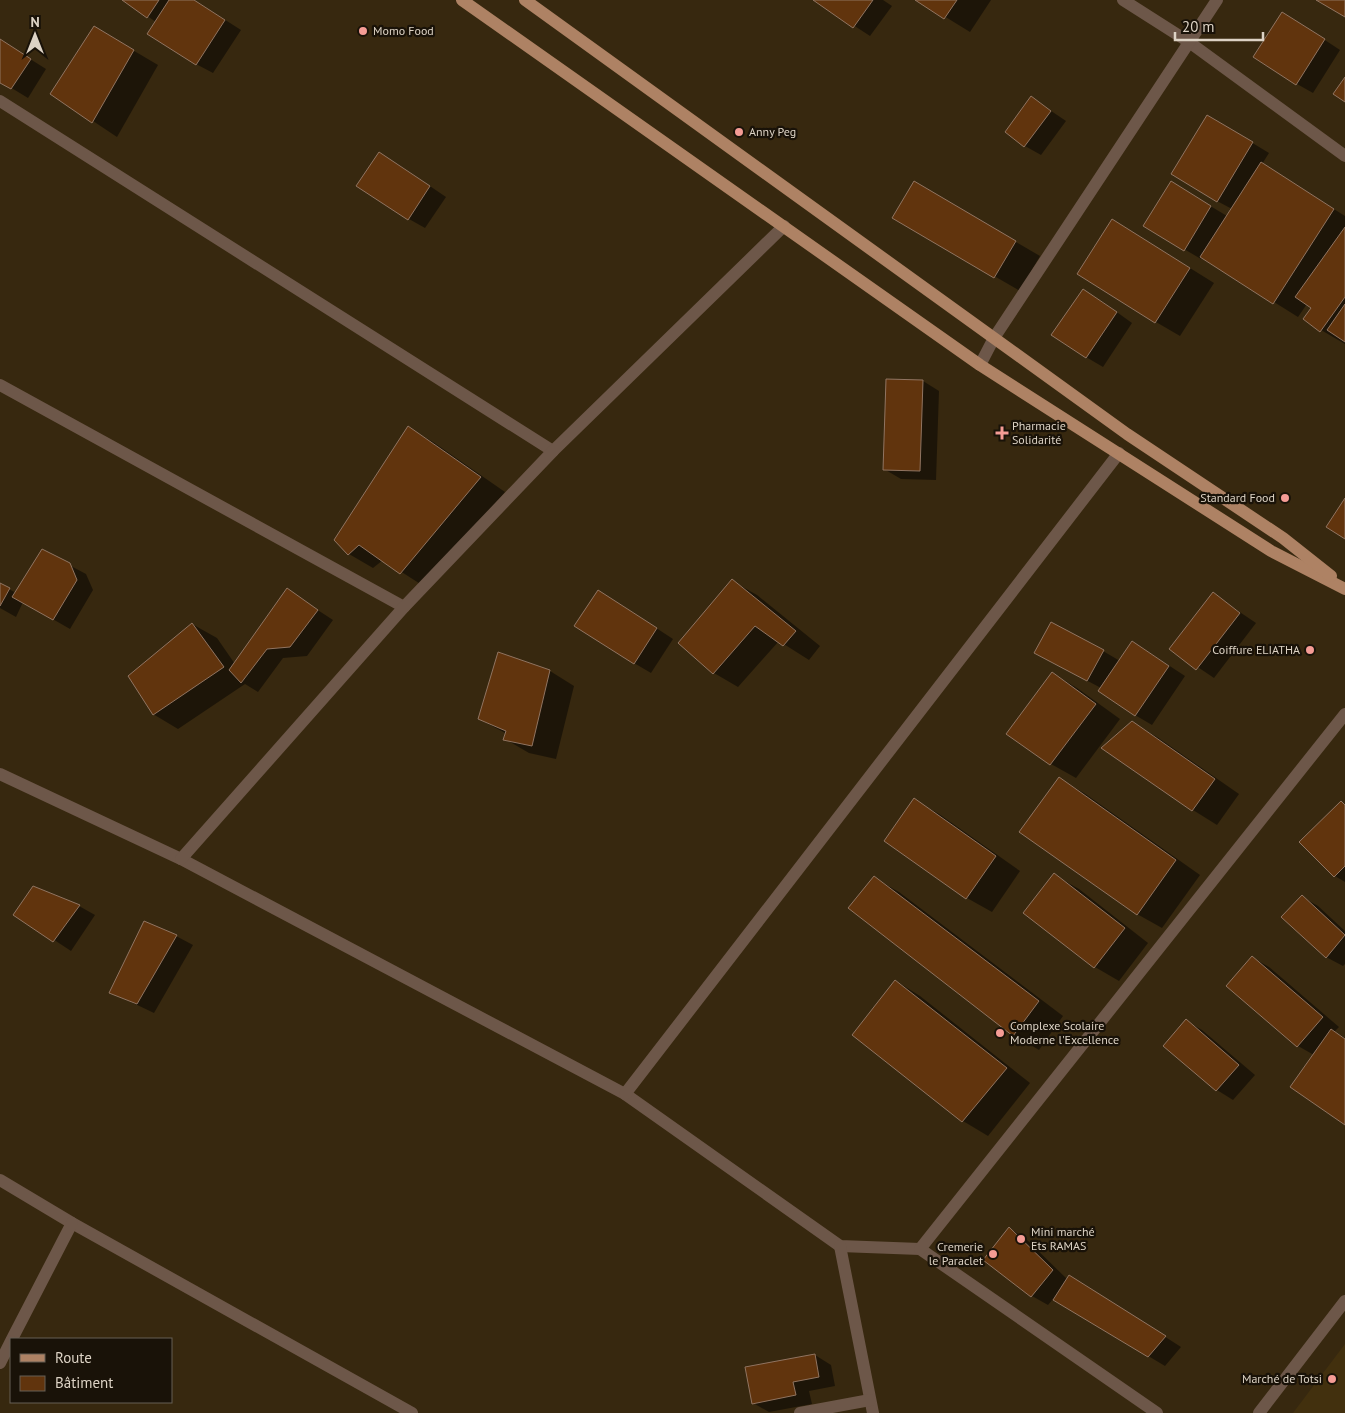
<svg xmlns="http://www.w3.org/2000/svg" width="1345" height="1413" font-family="'PT Sans',sans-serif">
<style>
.built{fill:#42300e}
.shadow{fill:#0007}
.building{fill:#61340d;stroke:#907461}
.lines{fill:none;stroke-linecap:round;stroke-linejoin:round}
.minor{stroke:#6d5749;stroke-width:12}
.major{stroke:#ae8264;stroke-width:12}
.poi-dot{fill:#f59c95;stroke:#191208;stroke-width:2}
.labels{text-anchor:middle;stroke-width:4.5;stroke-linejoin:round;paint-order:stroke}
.poi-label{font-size:12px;fill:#ddd3c5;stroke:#191208;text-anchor:start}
</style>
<rect width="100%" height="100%" fill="#37280f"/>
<path class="built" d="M1345,1344V1413H1293Z"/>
<g class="shadow">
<path d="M124,0H194L241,30L213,73L196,64L156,22Z"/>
<path d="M815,0H883L892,6L870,36Z"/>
<path d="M918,0H991L970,32Z"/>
<path d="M1299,23L1340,50L1313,93L1297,84Z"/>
<path d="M0,40L46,69L28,98L0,81Z"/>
<path d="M119,42L158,65L117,137L51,93Z"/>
<path d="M1032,98L1066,121L1041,155L1025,146Z"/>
<path d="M1208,116L1269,153L1262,164L1345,216V344L1321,330L1313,307L1307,304L1298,317L1202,257L1201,259L1184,249L1187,192L1227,216L1232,209L1217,201Z"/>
<path d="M396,163L446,197L425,228L409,219Z"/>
<path d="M914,183L1040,256L1020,291L894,218Z"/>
<path d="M1137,235L1214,283L1180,336L1156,322Z"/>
<path d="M1100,300L1132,323L1103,367L1086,357Z"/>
<path d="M923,381L939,391L936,480L901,479L884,469Z"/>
<path d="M409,428L433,442L505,492L425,587L383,560L373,568L349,554Z"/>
<path d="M69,565L86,574L93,590L70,629L23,602L16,617L0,608V584L16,593Z"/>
<path d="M732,581L757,595L820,646L809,660L779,641L738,687L714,673Z"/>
<path d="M287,590L333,620L307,656L283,658L258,692L245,684L178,729L153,714L192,624L217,638L235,664Z"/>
<path d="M1213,594L1256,623L1214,678L1171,649Z"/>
<path d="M615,601L673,639L651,673L634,663Z"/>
<path d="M1133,642L1185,676L1152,725L1135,715L1101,688L1052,662L1103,651L1120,661Z"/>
<path d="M550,671L574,686L556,759L529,753L505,739L507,734L479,719Z"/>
<path d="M1052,673L1077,688L1120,719L1076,778L1051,764L1008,733Z"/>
<path d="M1132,723L1157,737L1239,794L1217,825L1193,810L1103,748Z"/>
<path d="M1059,779L1084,793L1200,875L1162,928L1137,914Z"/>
<path d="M914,800L939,814L1020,871L992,912L967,898L886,841Z"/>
<path d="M1341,802L1345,805V882L1335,876Z"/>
<path d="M1054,875L1079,889L1148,943L1119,981L1095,967Z"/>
<path d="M874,878L899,892L1063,1016L1039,1050L1014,1035L850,908Z"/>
<path d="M1302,897L1318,906L1345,931V964L1343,966L1326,957Z"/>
<path d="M79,906L95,915L71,951L15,914Z"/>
<path d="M176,936L193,945L154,1013L110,992Z"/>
<path d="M1253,958L1269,967L1339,1027L1334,1032L1345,1038V1124L1314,1055L1298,1046Z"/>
<path d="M896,981L920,996L1030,1083L988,1136L963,1121L853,1034Z"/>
<path d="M1186,1021L1202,1030L1255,1075L1233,1100L1217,1090Z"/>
<path d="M1009,1228L1025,1238L1067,1279L1086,1286L1181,1347L1165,1366L1053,1299L1048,1305L1032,1296Z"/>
<path d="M815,1355L831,1365L835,1386L809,1391L812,1404L769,1412L753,1403Z"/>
</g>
<g class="building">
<path d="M122,0H159L147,18Z"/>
<path d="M169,0H194L225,20L196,65L147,34Z"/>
<path d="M813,0H873L853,28Z"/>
<path d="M915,0H957L944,19Z"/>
<path d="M1316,0H1345V17Z"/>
<path d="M1282,12L1325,39L1296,85L1253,57Z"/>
<path d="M94,26L134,50L92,123L50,94Z"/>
<path d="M0,39L31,59L11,89L0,83Z"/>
<path d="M1345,77V102L1333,94Z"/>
<path d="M1031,96L1051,111L1024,147L1005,132Z"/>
<path d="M1207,115L1253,142L1217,202L1171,174Z"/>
<path d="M379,152L430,186L408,220L356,186Z"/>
<path d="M1261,162L1334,209L1273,304L1200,257Z"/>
<path d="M914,181L1016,241L994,278L892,218Z"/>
<path d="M1171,181L1211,206L1184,251L1143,226Z"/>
<path d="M1112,219L1190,268L1155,323L1077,274Z"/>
<path d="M1345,227V297L1320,332L1303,319L1311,308L1295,297Z"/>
<path d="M1083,289L1117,312L1086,358L1051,335Z"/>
<path d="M1345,304V342L1327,330Z"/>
<path d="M886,379L923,380L920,471L883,470Z"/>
<path d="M408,426L481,477L400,574L359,545L348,555L334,540Z"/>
<path d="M1345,498V539L1326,527Z"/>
<path d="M42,549L70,563L77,580L53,620L12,597Z"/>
<path d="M732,579L796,631L783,646L755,626L713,674L678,643Z"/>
<path d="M0,583L10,588L0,606Z"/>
<path d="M287,588L318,610L290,647L267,649L241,683L229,670Z"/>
<path d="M598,590L657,628L634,664L574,626Z"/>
<path d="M1213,592L1240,613L1196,670L1169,649Z"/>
<path d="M1051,622L1104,650L1087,681L1034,653Z"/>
<path d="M192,623L224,667L153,715L128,676Z"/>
<path d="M1132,641L1169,666L1135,716L1098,691Z"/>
<path d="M498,652L550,670L532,746L503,740L506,731L478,719Z"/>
<path d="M1052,672L1096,704L1050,765L1006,734Z"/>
<path d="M1132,721L1215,779L1192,811L1101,748Z"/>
<path d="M1059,777L1176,860L1137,915L1019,832Z"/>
<path d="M914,798L996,856L966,899L884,841Z"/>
<path d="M1341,801L1345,805V866L1334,877L1299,842Z"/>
<path d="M1054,873L1125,928L1094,968L1023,913Z"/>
<path d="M874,876L1039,1001L1013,1036L848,908Z"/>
<path d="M33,886L80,905L53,942L13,915Z"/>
<path d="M1302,895L1345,935L1326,958L1281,917Z"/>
<path d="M144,921L177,935L137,1004L109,993Z"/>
<path d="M1252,956L1323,1017L1297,1047L1226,986Z"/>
<path d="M895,980L1007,1068L962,1122L852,1035Z"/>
<path d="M1186,1019L1239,1065L1216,1091L1163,1046Z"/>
<path d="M1331,1029L1345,1039V1125L1290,1087Z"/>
<path d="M1009,1227L1053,1270L1031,1297L983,1260Z"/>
<path d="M1069,1275L1166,1336L1148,1357L1053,1300Z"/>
<path d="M815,1354L819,1377L793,1382L796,1395L752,1404L745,1367Z"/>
</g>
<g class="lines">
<g class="minor">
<path d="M1123,0L1189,42L1345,156"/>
<path d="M0,101L553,451"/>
<path d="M980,365L994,338L1217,0"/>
<path d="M0,385L404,607"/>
<path d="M0,774L181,859L625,1094L840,1246L920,1249L1157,1413"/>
<path d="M181,859L404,607L553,451L784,226"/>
<path d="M625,1094L1119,453"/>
<path d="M0,1180L72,1223L412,1413"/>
<path d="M840,1246L873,1413"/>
<path d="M920,1249L1345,714"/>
<path d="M12,1339L72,1223"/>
<path d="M0,1363L11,1341"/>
<path d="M800,1413L870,1400"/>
<path d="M1259,1413L1345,1301"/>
</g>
<g class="major">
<path d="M462,0L980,365L1271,551L1345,589"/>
<path d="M525,0L1127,434L1283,538L1331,576"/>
</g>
</g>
<g class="poi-dot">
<circle cx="363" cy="31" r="5"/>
<circle cx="739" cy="132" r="5"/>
<path d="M999.5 425.5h5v5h5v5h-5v5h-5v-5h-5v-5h5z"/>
<circle cx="1285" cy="498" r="5"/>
<circle cx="1310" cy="650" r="5"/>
<circle cx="1000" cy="1033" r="5"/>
<circle cx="1021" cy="1239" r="5"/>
<circle cx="993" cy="1254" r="5"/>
<circle cx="1332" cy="1379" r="5"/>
</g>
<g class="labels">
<g class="poi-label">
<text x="373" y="35">Momo Food</text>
<text x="749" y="136">Anny Peg</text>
<text x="1012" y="430">Pharmacie<tspan x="1012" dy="14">Solidarité</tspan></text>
<text x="1275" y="502" text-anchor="end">Standard Food</text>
<text x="1300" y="654" text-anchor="end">Coiffure ELIATHA</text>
<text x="1010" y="1030">Complexe Scolaire<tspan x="1010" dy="14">Moderne l'Excellence</tspan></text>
<text x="1031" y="1236">Mini marché<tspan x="1031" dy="14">Ets RAMAS</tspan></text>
<text x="983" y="1251" text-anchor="end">Cremerie<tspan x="983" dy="14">le Paraclet</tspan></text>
<text x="1322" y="1383" text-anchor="end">Marché de Totsi</text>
</g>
</g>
<rect x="10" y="1338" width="162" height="65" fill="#191208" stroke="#675f54"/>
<rect x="20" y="1354" width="25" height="8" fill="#ae8264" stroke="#675f54"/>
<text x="55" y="1363" font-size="15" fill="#ddd3c5">Route</text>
<rect x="20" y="1376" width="25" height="15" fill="#61340d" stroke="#675f54"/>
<text x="55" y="1388" font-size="15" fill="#ddd3c5">Bâtiment</text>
<g transform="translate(35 35)" stroke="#191208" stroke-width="4" paint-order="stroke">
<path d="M0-4L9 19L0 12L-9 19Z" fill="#ddd3c5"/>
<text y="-8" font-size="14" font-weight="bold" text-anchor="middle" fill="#ddd3c5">N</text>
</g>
<path d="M1175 32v8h88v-8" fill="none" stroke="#ddd3c5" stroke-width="2.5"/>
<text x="1182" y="32" font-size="15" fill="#ddd3c5" stroke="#191208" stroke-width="4" paint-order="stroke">20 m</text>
</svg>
